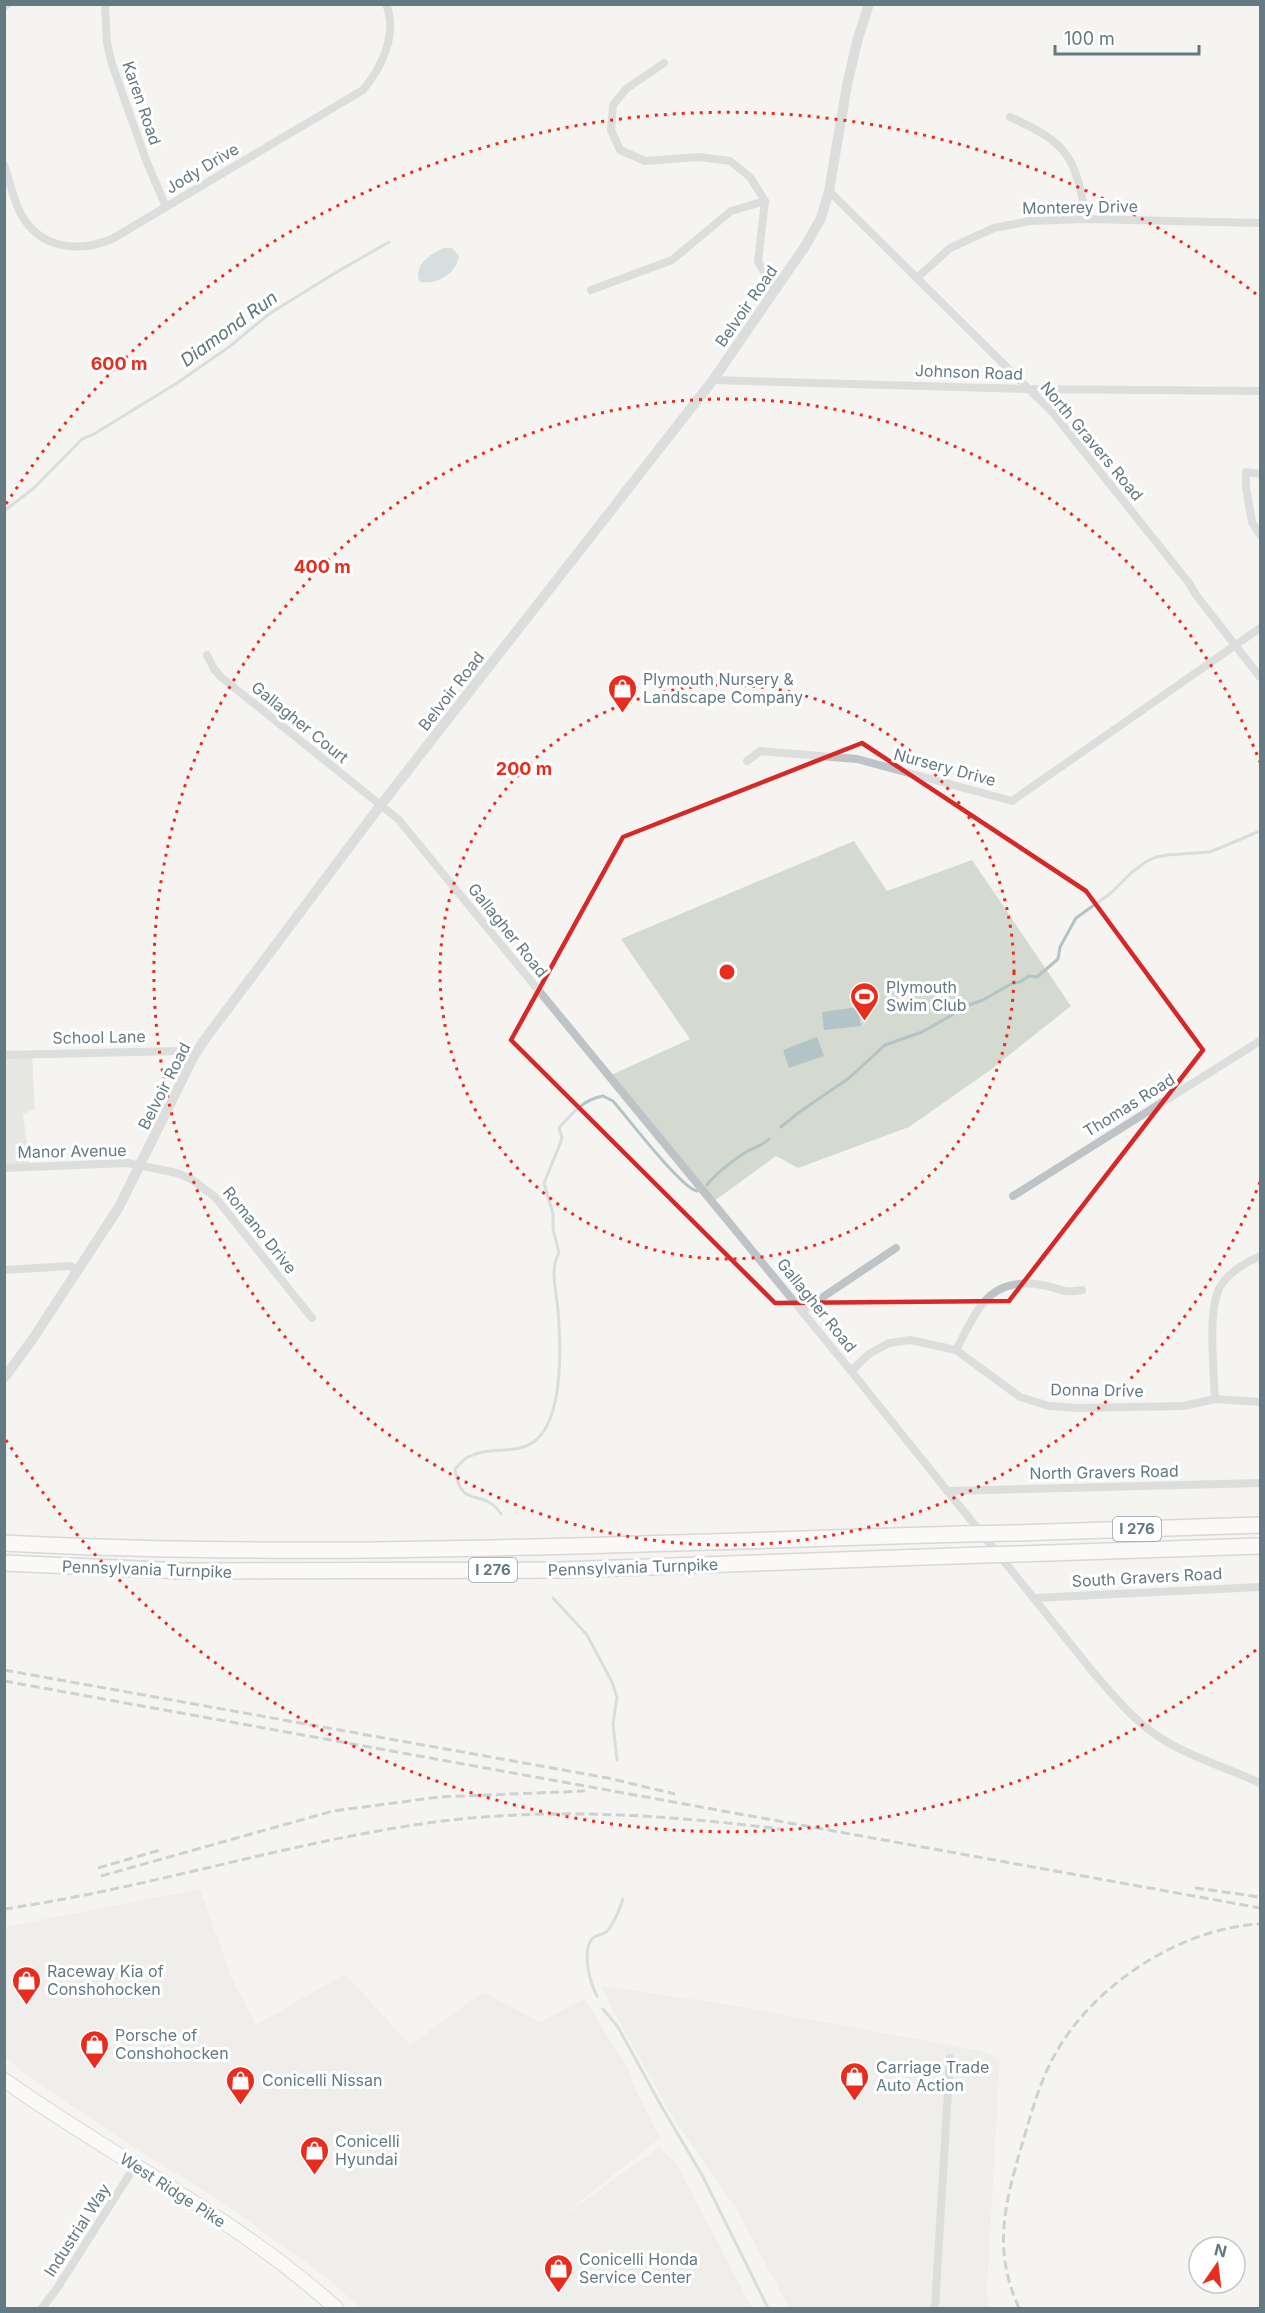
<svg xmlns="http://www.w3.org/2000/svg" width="1265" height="2313" font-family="Inter,sans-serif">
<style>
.built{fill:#e6e6e5}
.green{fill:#d5dad0}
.water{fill:#b2c4c5}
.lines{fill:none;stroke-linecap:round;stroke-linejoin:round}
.stream{stroke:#b2c4c5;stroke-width:3}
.primary-casing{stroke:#b1b7ba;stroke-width:16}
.motorway-casing{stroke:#b1b6b8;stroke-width:18}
.minor{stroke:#bdc3c6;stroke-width:8}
.tertiary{stroke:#bdc3c6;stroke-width:10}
.primary{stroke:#fff;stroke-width:14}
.motorway{stroke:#fff;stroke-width:15}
.rail{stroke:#9ca6aa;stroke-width:3;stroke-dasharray:9 4.5;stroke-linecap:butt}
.motorway-bridge-casing{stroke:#b1b6b8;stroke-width:18;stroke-linecap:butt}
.motorway-bridge{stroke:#fff;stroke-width:15}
.marked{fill:none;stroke:#d62828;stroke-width:4.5;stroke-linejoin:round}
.ring{fill:none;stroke:#e82c1e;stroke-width:3;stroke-dasharray:3 6}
.labels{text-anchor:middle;stroke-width:6;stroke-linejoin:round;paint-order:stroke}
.shield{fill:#fff;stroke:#92a2a8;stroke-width:1.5}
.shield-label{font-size:15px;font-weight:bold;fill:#637a83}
.street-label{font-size:16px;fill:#637a83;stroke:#fff}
.poi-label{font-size:16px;fill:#637a83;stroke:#fff;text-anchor:start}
.water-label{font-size:18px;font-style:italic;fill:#5a7679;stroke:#fff}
.centre{fill:#e82c1e;stroke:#fff;stroke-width:3}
.ring-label{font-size:18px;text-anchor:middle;font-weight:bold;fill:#e82c1e;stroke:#fff;stroke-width:6;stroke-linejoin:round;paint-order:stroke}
</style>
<rect width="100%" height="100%" fill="#f5f4f1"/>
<g class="built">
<path d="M200,1889L232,1979L256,2025L345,1974L410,2045L483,1992L540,2022L584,1999L628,2068L633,2084L660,2138L552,2224L659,2147L676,2163L752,2308H360L330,2280L218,2199L133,2147L27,2075L5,2058V1927Z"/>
<path d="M602,1986L730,2005L977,2050L1000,2058L987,2288L989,2308H789L736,2208L675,2121L612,2009Z"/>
</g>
<g class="green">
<path d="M854,841L887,891L972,860L1071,1006L989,1071L909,1127L798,1168L776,1156L713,1202L609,1076L690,1039L621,939Z"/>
<path d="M32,1054L35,1109L23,1114L30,1167L5,1168L4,1055Z"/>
</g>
<g class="water">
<path d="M444,248H452L459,256C456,274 437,285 420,282C412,266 431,253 444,248Z"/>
<path d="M858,1007L861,1026L824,1030L822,1012Z"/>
<path d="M817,1037L824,1056L789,1068L783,1050Z"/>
</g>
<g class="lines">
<g class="stream">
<path d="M4,511L34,488L82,439L94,434L177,383L229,347L269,314L335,273L389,242"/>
<path d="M781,1127L798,1113L849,1078L885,1045L922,1032L952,1015L958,1009L983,1000L1011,984L1020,982L1029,976L1037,977L1058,959L1060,947L1076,918L1111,893L1131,873L1147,861L1156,857L1167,855L1210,852L1260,831"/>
<path d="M707,1185C715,1174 736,1158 748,1151C756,1147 762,1146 769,1139"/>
<path d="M501,1514C483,1486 461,1512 455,1469C459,1465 463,1460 468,1457C493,1444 521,1458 540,1436C563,1410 561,1344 558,1311C557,1293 549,1268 559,1253L553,1229V1214L544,1183L560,1144L562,1138L559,1128C571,1114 584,1099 603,1096L613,1101C627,1117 682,1189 697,1191"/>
<path d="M553,1598L587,1635L612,1682L617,1697L613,1724L617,1760"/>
<path d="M597,1996C590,1983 581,1950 593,1938C597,1934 602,1935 606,1932C612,1928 621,1906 623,1899"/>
<path d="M603,2009L618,2027L663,2109L702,2175L768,2308"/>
</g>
<defs>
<path id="primary" d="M4,2080C114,2158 236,2218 336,2308"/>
<g id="motorway">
<path d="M1014,1533L1260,1525"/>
<path d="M4,1543C324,1560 644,1543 963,1534"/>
<path d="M1018,1554L1260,1546"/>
<path d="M4,1563L184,1571L560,1570L982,1555"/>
</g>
</defs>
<use href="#primary" class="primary-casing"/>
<use href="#motorway" class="motorway-casing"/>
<g class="minor">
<path d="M105,4L107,43L112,64L146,160L166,207"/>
<path d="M4,7L8,4"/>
<path d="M664,63L626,89L613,105L611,130L620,150L645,161L699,157L730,161L750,177L765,201L758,262L775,290"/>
<path d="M1010,117C1068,143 1076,157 1086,219"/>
<path d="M4,165C10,181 13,200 21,214C40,249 78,253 112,239L363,90C382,67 398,34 386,4"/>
<path d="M829,191L1053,413L1189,583L1196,595L1260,677"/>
<path d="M917,278L950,248L994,228L1030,221L1086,219L1260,223"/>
<path d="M591,290L672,260L731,211L765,201"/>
<path d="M713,380L1028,389L1260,391"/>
<path d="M1260,474L1246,472V488L1252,522L1260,535"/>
<path d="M207,655L214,669L221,677L398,819L851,1371L1093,1672C1115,1697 1137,1725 1167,1742C1196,1759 1230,1769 1260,1783"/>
<path d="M747,761L760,751L857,759L1012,801L1260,628"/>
<path d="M4,1055L177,1051L194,1056"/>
<path d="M4,1168L128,1163L177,1173L191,1179L215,1197L312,1318"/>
<path d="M1013,1196L1260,1041"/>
<path d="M4,1270L71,1266L78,1271"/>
<path d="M802,1311L896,1248"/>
<path d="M956,1350C978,1309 988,1276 1042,1285C1061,1288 1062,1294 1082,1290"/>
<path d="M851,1371L869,1354L889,1343L910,1340L956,1350L1020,1397L1049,1406L1078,1408L1183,1406L1215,1399L1260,1402"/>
<path d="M1215,1399C1214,1371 1207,1311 1220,1287C1228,1273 1246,1262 1260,1256"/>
<path d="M947,1491L1260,1483"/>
<path d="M1034,1598L1260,1587"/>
<path d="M42,2308L56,2290L135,2166"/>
<path d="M935,2308L950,2058"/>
</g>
<path class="tertiary" d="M4,1378L32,1340L119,1207L194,1056L205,1039L380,806L713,380L806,245L821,218L829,191L847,85L858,38L869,4"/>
<use href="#primary" class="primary"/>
<use href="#motorway" class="motorway"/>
<g class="rail">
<path d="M4,1670L608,1778L675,1794"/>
<path d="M4,1681L1260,1908"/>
<path d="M98,1868L160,1850"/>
<path d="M101,1876L333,1811L439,1797L585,1791"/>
<path d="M1195,1888L1260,1897"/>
<path d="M4,1909C143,1889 276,1846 414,1825C537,1806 658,1814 780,1829"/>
<path d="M1019,2308C993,2251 1004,2206 1021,2148C1030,2118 1038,2086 1053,2058C1091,1986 1180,1928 1260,1924"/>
</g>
<defs>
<g id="motorway-bridge">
<path d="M963,1534L1014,1533"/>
<path d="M982,1555L1018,1554"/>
</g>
</defs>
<use href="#motorway-bridge" class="motorway-bridge-casing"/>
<use href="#motorway-bridge" class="motorway-bridge"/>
</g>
<path d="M0 0H1265V2313H0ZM862,743L1086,891L1203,1050L1009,1301L775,1303L511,1040L623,837Z" fill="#f5f4f1" fill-opacity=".55" fill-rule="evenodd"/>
<path class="marked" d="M862,743L1086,891L1203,1050L1009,1301L775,1303L511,1040L623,837Z"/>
<g class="ring">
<circle cx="727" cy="972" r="287"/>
<path d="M1260 1182A573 573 0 1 1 1260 762"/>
<path d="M1256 1650A860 860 0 0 1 6 1440M6 504A860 860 0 0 1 1256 294"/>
</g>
<defs>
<symbol id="shop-pin" viewBox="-11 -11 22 30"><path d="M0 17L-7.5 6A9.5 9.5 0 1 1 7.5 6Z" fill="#e82c1e" stroke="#fff"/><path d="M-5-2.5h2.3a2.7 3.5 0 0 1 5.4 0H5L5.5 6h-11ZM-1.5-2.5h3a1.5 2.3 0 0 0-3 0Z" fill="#fff"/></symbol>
<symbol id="stadium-pin" viewBox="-11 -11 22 30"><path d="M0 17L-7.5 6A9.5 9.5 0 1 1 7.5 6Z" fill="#e82c1e" stroke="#fff"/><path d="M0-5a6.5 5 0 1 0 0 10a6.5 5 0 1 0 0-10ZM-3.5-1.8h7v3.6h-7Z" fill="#fff"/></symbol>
</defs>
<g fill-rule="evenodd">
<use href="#shop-pin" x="606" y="672" width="33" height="45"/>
<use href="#stadium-pin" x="848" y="980" width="33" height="45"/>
<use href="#shop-pin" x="10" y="1964" width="33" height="45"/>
<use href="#shop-pin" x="78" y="2028" width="33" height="45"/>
<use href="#shop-pin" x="838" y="2060" width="33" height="45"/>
<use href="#shop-pin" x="224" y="2064" width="33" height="45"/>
<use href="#shop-pin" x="298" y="2134" width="33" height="45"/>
<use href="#shop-pin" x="542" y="2252" width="33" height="45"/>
</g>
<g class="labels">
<g class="shield">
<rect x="1113" y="1517" width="48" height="24" rx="4.5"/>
<rect x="469" y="1558" width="48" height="24" rx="4.5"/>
</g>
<g class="shield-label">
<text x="1137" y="1534">I 276</text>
<text x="493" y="1575">I 276</text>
</g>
<g class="street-label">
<text transform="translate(142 103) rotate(71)" y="6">Karen Road</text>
<text transform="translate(202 168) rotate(-31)" y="6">Jody Drive</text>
<text transform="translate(1080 207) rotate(-1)" y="6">Monterey Drive</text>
<text transform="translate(746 306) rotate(-55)" y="6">Belvoir Road</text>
<text transform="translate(969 372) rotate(2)" y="6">Johnson Road</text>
<text transform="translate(1092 441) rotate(50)" y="6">North Gravers Road</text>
<text transform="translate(451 691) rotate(-52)" y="6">Belvoir Road</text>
<text transform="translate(300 722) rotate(39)" y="6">Gallagher Court</text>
<text transform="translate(945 767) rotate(15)" y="6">Nursery Drive</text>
<text transform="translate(508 930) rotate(51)" y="6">Gallagher Road</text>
<text transform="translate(99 1037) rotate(-1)" y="6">School Lane</text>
<text transform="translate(164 1086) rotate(-63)" y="6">Belvoir Road</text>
<text transform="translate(1129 1105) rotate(-32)" y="6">Thomas Road</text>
<text transform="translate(72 1151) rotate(-1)" y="6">Manor Avenue</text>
<text transform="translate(260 1230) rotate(51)" y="6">Romano Drive</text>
<text transform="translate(817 1305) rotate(51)" y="6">Gallagher Road</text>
<text transform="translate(1097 1390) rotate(1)" y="6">Donna Drive</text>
<text transform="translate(1104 1472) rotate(-1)" y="6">North Gravers Road</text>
<text transform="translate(633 1567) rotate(-2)" y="6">Pennsylvania Turnpike</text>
<text transform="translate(147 1569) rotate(2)" y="6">Pennsylvania Turnpike</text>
<text transform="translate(1147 1577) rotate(-3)" y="6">South Gravers Road</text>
<text transform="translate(173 2190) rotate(33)" y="6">West Ridge Pike</text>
<text transform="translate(77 2230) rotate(-57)" y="6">Industrial Way</text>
</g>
<g class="poi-label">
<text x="643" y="685">Plymouth Nursery &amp;<tspan x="643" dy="18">Landscape Company</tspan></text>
<text x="886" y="993">Plymouth<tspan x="886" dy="18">Swim Club</tspan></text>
<text x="47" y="1977">Raceway Kia of<tspan x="47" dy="18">Conshohocken</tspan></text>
<text x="115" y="2041">Porsche of<tspan x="115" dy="18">Conshohocken</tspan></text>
<text x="876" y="2073">Carriage Trade<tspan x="876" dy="18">Auto Action</tspan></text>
<text x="262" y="2086">Conicelli Nissan</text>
<text x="335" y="2147">Conicelli<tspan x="335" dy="18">Hyundai</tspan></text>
<text x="579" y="2265">Conicelli Honda<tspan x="579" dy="18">Service Center</tspan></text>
</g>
<g class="water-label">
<text transform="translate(229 329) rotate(-36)" y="6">Diamond Run</text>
</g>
</g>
<circle cx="727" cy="972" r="9" class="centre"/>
<g class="ring-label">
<text x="119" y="370">600 m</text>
<text x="322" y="573">400 m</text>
<text x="524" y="775">200 m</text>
</g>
<rect width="1265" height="2313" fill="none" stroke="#637a83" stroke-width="12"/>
<g transform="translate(1217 2265) rotate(14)"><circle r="28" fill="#ffffff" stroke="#c1cacd" stroke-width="1.5"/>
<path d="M0-4.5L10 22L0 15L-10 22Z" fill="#e82c1e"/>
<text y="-9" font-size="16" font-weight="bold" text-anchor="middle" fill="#637a83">N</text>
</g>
<path d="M1055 45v9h144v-9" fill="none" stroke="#637a83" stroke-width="3"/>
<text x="1064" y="45" font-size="18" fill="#637a83" stroke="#ffffff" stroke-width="4.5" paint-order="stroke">100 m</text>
</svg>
